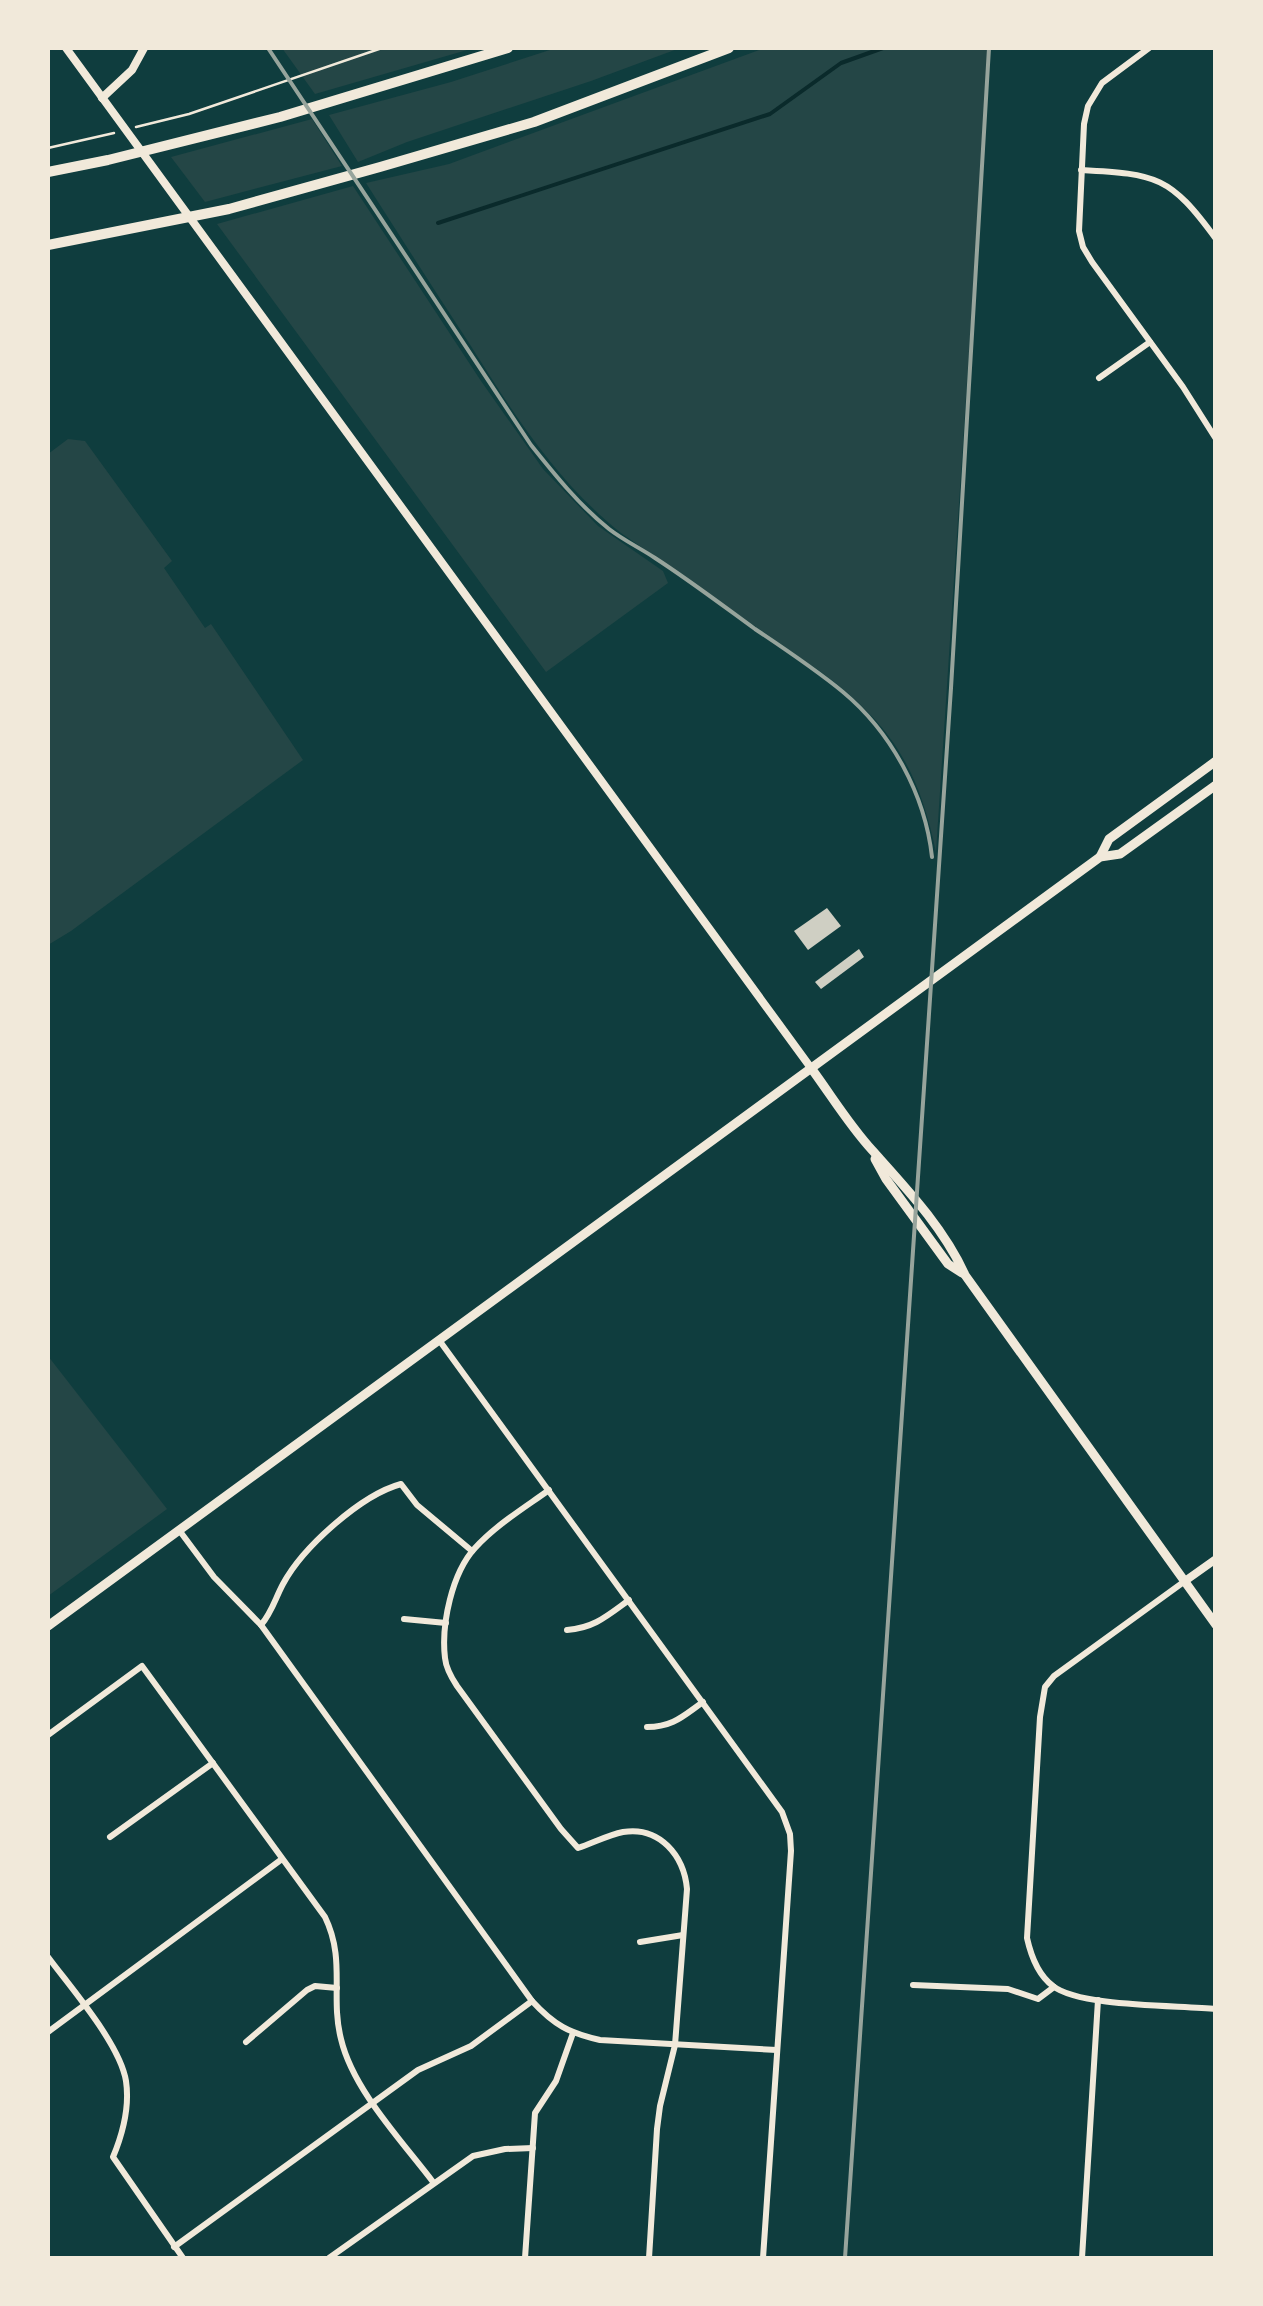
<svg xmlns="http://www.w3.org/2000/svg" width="1263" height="2306" font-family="'Noto Serif',serif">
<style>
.green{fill:#244646}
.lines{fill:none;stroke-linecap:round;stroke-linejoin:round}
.stream{stroke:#0a2a2b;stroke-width:4}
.building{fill:#cfcfc3}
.path{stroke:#f1e9da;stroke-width:2.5}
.minor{stroke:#f1e9da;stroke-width:6}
.tertiary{stroke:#f1e9da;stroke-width:8}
.secondary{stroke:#f1e9da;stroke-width:9}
.trunk{stroke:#f1e9da;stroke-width:10}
.rail{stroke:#97a49c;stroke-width:4}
</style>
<rect width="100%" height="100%" fill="#0f3d3e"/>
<g class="green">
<path d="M282,48H474L315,94Z"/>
<path d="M556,48H680L591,81L407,142L358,162L329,115L451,82Z"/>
<path d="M765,48H989L936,852C918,767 891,724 821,672L621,533C556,481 513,413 469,343C434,290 400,236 366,183L449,164Z"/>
<path d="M312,119L342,166L205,202L171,157Z"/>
<path d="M353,186L481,381L543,469L598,526L663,571L668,583L546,672L217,224Z"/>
<path d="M68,439L85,441L172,561L164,568L205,628L211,624L303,760L71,931L48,945V454Z"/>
<path d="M48,1356L167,1509L48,1596Z"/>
</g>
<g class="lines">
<path class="stream" d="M438,223L770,114L841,63L883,48"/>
</g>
<g class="building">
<path d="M827,908L841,926L808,950L794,931Z"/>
<path d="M859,949L864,957L821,989L815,982Z"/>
</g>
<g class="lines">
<g class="path">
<path d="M136,127L189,114L382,48"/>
<path d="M48,148L114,133"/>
</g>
<g class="minor">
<path d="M1149,48L1102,83L1088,106L1084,124L1079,231L1083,247L1092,262L1183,387L1216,439"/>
<path d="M1081,170C1157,174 1170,176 1216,239"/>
<path d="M1099,378L1150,342"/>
<path d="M439,1340L782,1812L790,1834L791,1851L763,2258"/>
<path d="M549,1490C524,1508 496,1525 475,1548C452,1573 441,1624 445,1658C446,1668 451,1677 457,1686L561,1829L578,1848C593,1843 608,1835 623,1832C660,1826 684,1856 687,1889L675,2045L660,2106L657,2129L649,2258"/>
<path d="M179,1530L214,1577L261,1625L532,2001C554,2025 569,2033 600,2040L777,2050"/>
<path d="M1185,1581L1054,1676L1045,1687L1040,1717L1027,1938C1031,1956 1038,1975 1053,1986C1079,2007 1178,2005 1216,2009"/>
<path d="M404,1619L446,1623"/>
<path d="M261,1625C272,1612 275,1599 283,1584C303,1547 361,1495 401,1484L417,1505L472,1551"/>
<path d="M567,1630C594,1628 607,1616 629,1600"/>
<path d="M647,1727C673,1727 683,1716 703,1702"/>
<path d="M48,1735L142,1666L325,1917C346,1960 330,1996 341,2039C353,2090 402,2141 433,2182"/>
<path d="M110,1837L213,1763"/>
<path d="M640,1942L683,1935"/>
<path d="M48,1957C71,1988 120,2044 126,2081C130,2108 123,2133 113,2157L183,2258"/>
<path d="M913,1985L1008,1989L1038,1999L1054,1987"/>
<path d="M48,2032L282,1859"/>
<path d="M246,2042L307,1990L315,1986L337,1988"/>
<path d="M174,2247L418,2070L471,2046L532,2001"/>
<path d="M329,2258L473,2156L505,2149L533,2148"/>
<path d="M525,2258L535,2113L556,2081L573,2033"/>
<path d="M1082,2258L1098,2000"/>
</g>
<g class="tertiary">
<path d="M66,48L811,1068"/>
<path d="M102,98L132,70L144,48"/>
<path d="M1185,1581L1216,1559"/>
</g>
<g class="secondary">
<path d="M1100,857L1109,839L1216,761"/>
<path d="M811,1068C831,1095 849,1125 872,1150C906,1188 944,1228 965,1275L1216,1625"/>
<path d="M875,1159L886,1179L948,1264L962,1273"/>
<path d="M48,1626L1100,857L1120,854L1216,785"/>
</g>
<g class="trunk">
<path d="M48,172L108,160L280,117L508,48"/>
<path d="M48,245L229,209L380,167L534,122L729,48"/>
</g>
<g class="rail">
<path d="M268,48L531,445C555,475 579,505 609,529C623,540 640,548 655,558C689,580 722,605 755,629C785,649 815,669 843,692C891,732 925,794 932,857"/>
<path d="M845,2258L951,688L989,48"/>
</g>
</g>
<rect width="1263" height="2306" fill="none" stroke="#f1e9da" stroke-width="100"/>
</svg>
